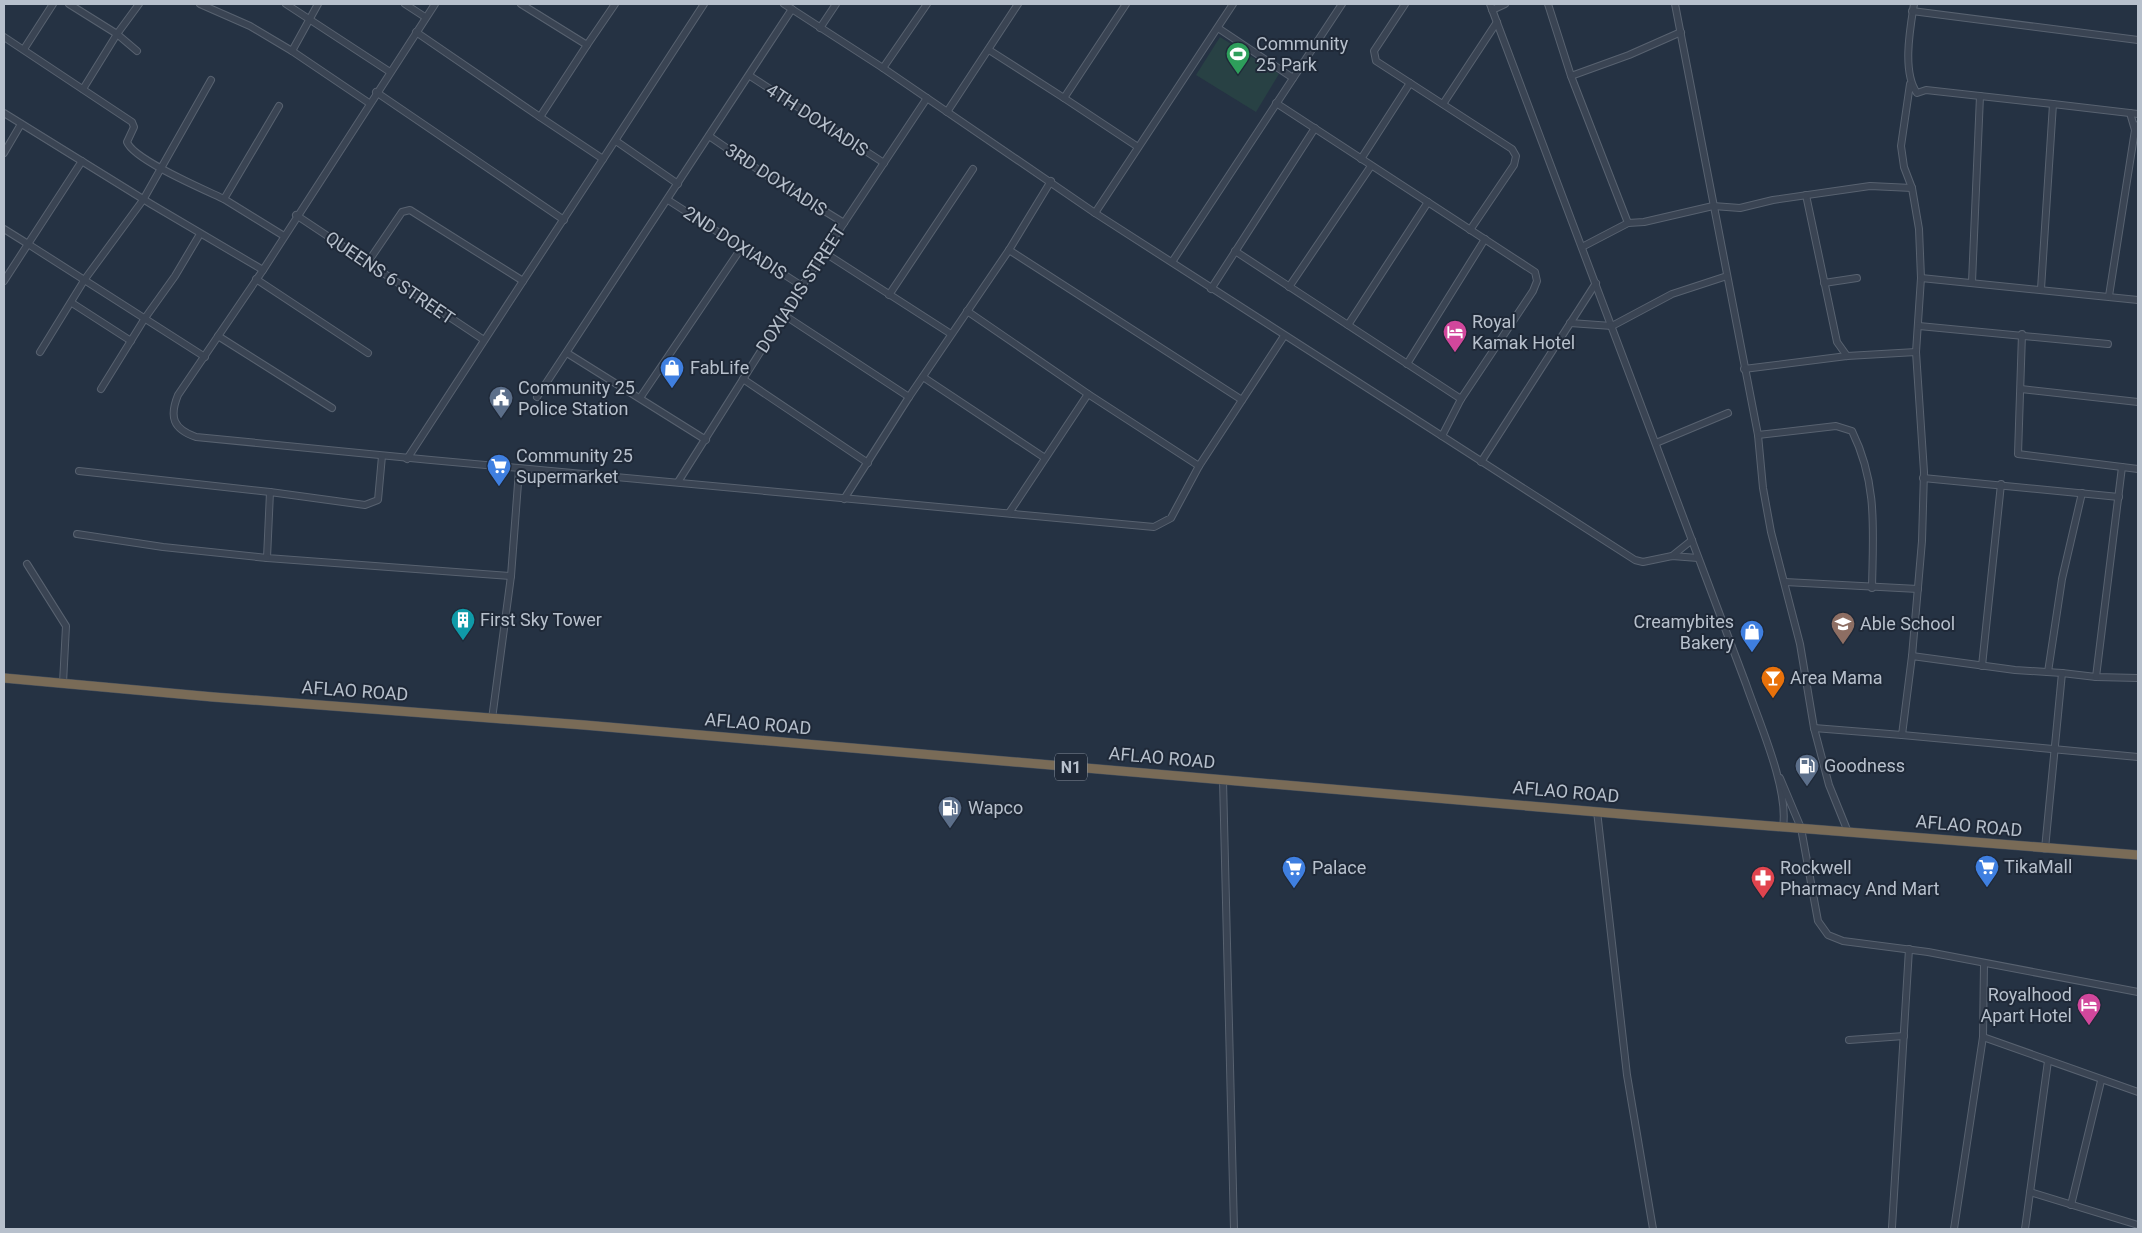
<svg xmlns="http://www.w3.org/2000/svg" width="2142" height="1233" font-family="Roboto,sans-serif">
<style>
.green{fill:#284144}
.lines{fill:none;stroke-linecap:round;stroke-linejoin:round}
.minor-casing{stroke:#586270;stroke-width:8}
.highway-casing{stroke:#454f5d;stroke-width:10}
.minor{stroke:#3a4453;stroke-width:6}
.highway{stroke:#796b57;stroke-width:9}
.labels{text-anchor:middle;stroke-width:4;stroke-linejoin:round;paint-order:stroke}
.shield{fill:#1f2938;stroke:#8993a0;stroke-width:1}
.shield-label{font-size:16px;font-weight:bold;fill:#b7c0cc}
.poi-label{font-size:18px;fill:#b7c0cc;stroke:#1f2938;text-anchor:start}
.street-label{font-size:18px;fill:#b7c0cc;stroke:#1f2938}
</style>
<rect width="100%" height="100%" fill="#253243"/>
<path class="green" d="M1220,37L1279,74L1256,112L1196,75Z"/>
<g class="lines">
<defs>
<g id="minor">
<path d="M69,4L117,34L137,51"/>
<path d="M200,4L250,26L292,51L369,103"/>
<path d="M286,4L390,72"/>
<path d="M405,4L425,17"/>
<path d="M435,4L263,270L178,395C169,417 173,429 196,437C515,469 834,497 1154,527L1171,518L1199,466L1284,336"/>
<path d="M784,4L883,68L1095,213L1635,560L1643,562L1672,556L1698,558"/>
<path d="M1126,4L1064,98L1138,147"/>
<path d="M1405,4L1374,51L1376,61L1512,149L1516,156L1514,165L1470,230"/>
<path d="M1490,4L1746,684C1759,722 1789,789 1783,827"/>
<path d="M1548,4L1571,76L1628,223"/>
<path d="M1675,4L1758,435L1763,488L1771,532L1800,644L1814,728L1829,785L1848,832"/>
<path d="M1914,4C1910,29 1902,72 1917,93L1926,90L2053,104"/>
<path d="M1492,10L1505,4"/>
<path d="M1912,11L2138,40"/>
<path d="M820,28L836,4"/>
<path d="M1218,28L1293,78"/>
<path d="M416,32L540,117L587,45L521,4"/>
<path d="M4,37L132,122L134,127L127,142C134,160 205,190 224,199"/>
<path d="M587,45L615,4"/>
<path d="M24,49L53,4"/>
<path d="M989,50L1064,98"/>
<path d="M292,51L318,4"/>
<path d="M883,68L927,4"/>
<path d="M750,76L884,163"/>
<path d="M1571,76L1629,55L1681,32"/>
<path d="M1910,84L1901,146L1904,167L1912,188L1919,229L1921,278L1916,352L1924,472L1922,541L1912,656"/>
<path d="M83,89L117,34L139,4"/>
<path d="M376,92L564,220"/>
<path d="M1276,103L1535,272L1537,281L1533,291L1461,399L1442,436"/>
<path d="M1443,104L1497,22"/>
<path d="M279,106L224,199L284,236"/>
<path d="M947,112L1018,4"/>
<path d="M4,113L151,204L263,270"/>
<path d="M2130,113L2135,130"/>
<path d="M709,136L766,175L844,223"/>
<path d="M616,141L678,184"/>
<path d="M4,153L21,124"/>
<path d="M603,159L704,4"/>
<path d="M1361,159L1410,83"/>
<path d="M1806,195L1837,342L1847,356"/>
<path d="M668,200L802,286"/>
<path d="M1095,213L1233,4"/>
<path d="M296,215L484,340"/>
<path d="M4,229L28,244L82,161"/>
<path d="M1582,247L1628,223L1644,222L1713,206L1740,208L1773,200L1870,186L1912,188"/>
<path d="M1009,250L1242,400"/>
<path d="M1235,251L1461,399"/>
<path d="M825,253L951,334"/>
<path d="M368,262L402,212L410,210L523,281L603,159L540,117"/>
<path d="M1172,262L1342,4"/>
<path d="M1921,278L2138,300"/>
<path d="M256,279L368,353"/>
<path d="M4,281L28,244L205,357"/>
<path d="M1972,282L1980,96"/>
<path d="M1824,283L1857,278"/>
<path d="M1289,287L1371,166"/>
<path d="M1211,289L1315,128"/>
<path d="M2041,289L2053,104L2138,114"/>
<path d="M889,295L973,169"/>
<path d="M2109,296L2135,130L2138,125"/>
<path d="M72,303L131,341"/>
<path d="M967,311L1088,394L1199,466"/>
<path d="M784,315L909,397"/>
<path d="M1570,323L1612,326L1672,294L1727,276"/>
<path d="M1348,325L1428,202"/>
<path d="M1919,326L2108,344"/>
<path d="M2022,334L2018,454L2138,469"/>
<path d="M218,336L332,408"/>
<path d="M40,352L85,279L143,200L211,80"/>
<path d="M567,353L706,440"/>
<path d="M1407,364L1485,239"/>
<path d="M1744,369L1847,356L1916,352"/>
<path d="M923,377L1045,458"/>
<path d="M743,379L868,463"/>
<path d="M101,389L145,318L175,276L200,234"/>
<path d="M2021,389L2138,402"/>
<path d="M537,397L792,9"/>
<path d="M640,398L742,247"/>
<path d="M1758,435L1836,426L1852,431C1878,484 1873,531 1872,588"/>
<path d="M1656,443L1728,413"/>
<path d="M407,459L523,281"/>
<path d="M1481,462L1596,283"/>
<path d="M79,471L270,492L365,505L378,500L382,456"/>
<path d="M1923,478L2119,497"/>
<path d="M678,482L802,286L927,98"/>
<path d="M270,492L267,558L511,576"/>
<path d="M844,499L909,397L1009,250L1051,181"/>
<path d="M1009,513L1088,394"/>
<path d="M77,534L163,547L267,558"/>
<path d="M1672,556L1692,540"/>
<path d="M27,564L66,626L63,683"/>
<path d="M1785,582L1918,589"/>
<path d="M1982,666L2001,484"/>
<path d="M2048,672L2062,579L2082,493"/>
<path d="M2062,673L2096,677L2138,678"/>
<path d="M2096,677L2122,467"/>
<path d="M492,719L511,576L519,470"/>
<path d="M1814,728L1902,735L1912,656L2015,670L2062,673L2045,849"/>
<path d="M1902,735L2138,757"/>
<path d="M1780,778L1801,828L1818,921L1828,935L1843,941L1928,952L2138,992"/>
<path d="M1223,780L1234,1229"/>
<path d="M1597,811L1627,1075L1653,1229"/>
<path d="M1983,1037L2138,1092"/>
<path d="M1849,1040L1904,1036"/>
<path d="M2030,1192L2138,1225"/>
<path d="M2071,1205L2101,1081"/>
<path d="M1892,1227L1909,949"/>
<path d="M1954,1229L1983,1037L1984,964"/>
<path d="M2025,1229L2048,1061"/>
</g>
<path id="highway" d="M4,678L213,697L584,725L1645,816L2138,855"/>
</defs>
<use href="#minor" class="minor-casing"/>
<use href="#highway" class="highway-casing"/>
<use href="#minor" class="minor"/>
<use href="#highway" class="highway"/>
</g>
<defs>
<symbol id="stadium-pin" viewBox="-11 -11 22 30"><path d="M0 17L-7.5 6A9.5 9.5 0 1 1 7.5 6Z" fill="#2e9e5b" stroke="#1f2938"/><path d="M0-5a6.5 5 0 1 0 0 10a6.5 5 0 1 0 0-10ZM-3.5-1.8h7v3.6h-7Z" fill="#fff"/></symbol>
<symbol id="hotel-pin" viewBox="-11 -11 22 30"><path d="M0 17L-7.5 6A9.5 9.5 0 1 1 7.5 6Z" fill="#d1479c" stroke="#1f2938"/><path d="M-6-4.5h1.5V1H6V5H4.5V3h-9V5H-6ZM-4 0a1.8 1.8 0 1 1 3.6 0ZM.5 0V-2.5h3Q6-2.5 6 0Z" fill="#fff"/></symbol>
<symbol id="shop-pin" viewBox="-11 -11 22 30"><path d="M0 17L-7.5 6A9.5 9.5 0 1 1 7.5 6Z" fill="#3f7fe0" stroke="#1f2938"/><path d="M-5-2.5h2.3a2.7 3.5 0 0 1 5.4 0H5L5.5 6h-11ZM-1.5-2.5h3a1.5 2.3 0 0 0-3 0Z" fill="#fff"/></symbol>
<symbol id="civic-pin" viewBox="-11 -11 22 30"><path d="M0 17L-7.5 6A9.5 9.5 0 1 1 7.5 6Z" fill="#5c6f8a" stroke="#1f2938"/><path d="M-.6-6.5H3V-4.5H.6V-3L4-1V1h2V6H-6V1h2V-1L-.6-3ZM-1.2 2.5V6h2.4V2.5Z" fill="#fff"/></symbol>
<symbol id="supermarket-pin" viewBox="-11 -11 22 30"><path d="M0 17L-7.5 6A9.5 9.5 0 1 1 7.5 6Z" fill="#3f7fe0" stroke="#1f2938"/><path d="M-6-5.5h2.5l.6 2H6L4.5 2H-2.5L-4.4-4H-6ZM-1.5 3.2a1.3 1.3 0 1 0 .1 0ZM3 3.2a1.3 1.3 0 1 0 .1 0Z" fill="#fff"/></symbol>
<symbol id="building-pin" viewBox="-11 -11 22 30"><path d="M0 17L-7.5 6A9.5 9.5 0 1 1 7.5 6Z" fill="#0f9aa8" stroke="#1f2938"/><path d="M-4-6H4V6H1V3H-1V6H-4ZM-2.5-4.3h1.7v1.8h-1.7ZM.8-4.3h1.7v1.8H.8ZM-2.5-1h1.7V.8h-1.7ZM.8-1h1.7V.8H.8Z" fill="#fff"/></symbol>
<symbol id="school-pin" viewBox="-11 -11 22 30"><path d="M0 17L-7.5 6A9.5 9.5 0 1 1 7.5 6Z" fill="#8d6e63" stroke="#1f2938"/><path d="M0-5L7-2L0 1L-7-2ZM-4 1L0 2.5L4 1V4Q0 6-4 4Z" fill="#fff"/></symbol>
<symbol id="bar-pin" viewBox="-11 -11 22 30"><path d="M0 17L-7.5 6A9.5 9.5 0 1 1 7.5 6Z" fill="#e8710a" stroke="#1f2938"/><path d="M-6-5H6L.8 .8V4.5H3.5V6h-7V4.5H-.8V.8Z" fill="#fff"/></symbol>
<symbol id="fuel-pin" viewBox="-11 -11 22 30"><path d="M0 17L-7.5 6A9.5 9.5 0 1 1 7.5 6Z" fill="#5c6f8a" stroke="#1f2938"/><path d="M-5.5-6h7V0h2V4h1.3V-2.5L3-4.5l.8-.8L6-3V5H2.5V1h-1V6h-7ZM-4.2-4.7v3.2H.2V-4.7Z" fill="#fff"/></symbol>
<symbol id="pharmacy-pin" viewBox="-11 -11 22 30"><path d="M0 17L-7.5 6A9.5 9.5 0 1 1 7.5 6Z" fill="#e0444e" stroke="#1f2938"/><path d="M-2-6h4v4h4v4h-4v4h-4v-4h-4v-4h4Z" fill="#fff"/></symbol>
</defs>
<g fill-rule="evenodd">
<use href="#stadium-pin" x="1224" y="40" width="28" height="38"/>
<use href="#hotel-pin" x="1441" y="318" width="28" height="38"/>
<use href="#shop-pin" x="658" y="354" width="28" height="38"/>
<use href="#civic-pin" x="487" y="384" width="28" height="38"/>
<use href="#supermarket-pin" x="485" y="452" width="28" height="38"/>
<use href="#building-pin" x="449" y="606" width="28" height="38"/>
<use href="#school-pin" x="1829" y="610" width="28" height="38"/>
<use href="#shop-pin" x="1738" y="618" width="28" height="38"/>
<use href="#bar-pin" x="1759" y="664" width="28" height="38"/>
<use href="#fuel-pin" x="1793" y="752" width="28" height="38"/>
<use href="#fuel-pin" x="936" y="794" width="28" height="38"/>
<use href="#supermarket-pin" x="1973" y="853" width="28" height="38"/>
<use href="#supermarket-pin" x="1280" y="854" width="28" height="38"/>
<use href="#pharmacy-pin" x="1749" y="864" width="28" height="38"/>
<use href="#hotel-pin" x="2075" y="991" width="28" height="38"/>
</g>
<g class="labels">
<rect class="shield" x="1055" y="753.5" width="32" height="27" rx="4"/>
<g class="shield-label">
<text x="1071" y="773">N1</text>
</g>
<g class="poi-label">
<text x="1256" y="50">Community<tspan x="1256" dy="21">25 Park</tspan></text>
<text x="1472" y="328">Royal<tspan x="1472" dy="21">Kamak Hotel</tspan></text>
<text x="690" y="374">FabLife</text>
<text x="518" y="394">Community 25<tspan x="518" dy="21">Police Station</tspan></text>
<text x="516" y="462">Community 25<tspan x="516" dy="21">Supermarket</tspan></text>
<text x="480" y="626">First Sky Tower</text>
<text x="1734" y="628" text-anchor="end">Creamybites<tspan x="1734" dy="21">Bakery</tspan></text>
<text x="1860" y="630">Able School</text>
<text x="1790" y="684">Area Mama</text>
<text x="1824" y="772">Goodness</text>
<text x="968" y="814">Wapco</text>
<text x="2004" y="873">TikaMall</text>
<text x="1312" y="874">Palace</text>
<text x="1780" y="874">Rockwell<tspan x="1780" dy="21">Pharmacy And Mart</tspan></text>
<text x="2072" y="1001" text-anchor="end">Royalhood<tspan x="2072" dy="21">Apart Hotel</tspan></text>
</g>
<g class="street-label">
<text transform="translate(817 120) rotate(33)" y="6">4TH DOXIADIS</text>
<text transform="translate(776 180) rotate(33)" y="6">3RD DOXIADIS</text>
<text transform="translate(735 243) rotate(33)" y="6">2ND DOXIADIS</text>
<text transform="translate(390 278) rotate(34)" y="6">QUEENS 6 STREET</text>
<text transform="translate(801 289) rotate(-57)" y="6">DOXIADIS STREET</text>
<text transform="translate(355 691) rotate(4)" y="6">AFLAO ROAD</text>
<text transform="translate(758 724) rotate(5)" y="6">AFLAO ROAD</text>
<text transform="translate(1162 758) rotate(5)" y="6">AFLAO ROAD</text>
<text transform="translate(1566 792) rotate(5)" y="6">AFLAO ROAD</text>
<text transform="translate(1969 826) rotate(5)" y="6">AFLAO ROAD</text>
</g>
</g>
<rect width="2142" height="1233" fill="none" stroke="#b7c0cc" stroke-width="10"/>
</svg>
